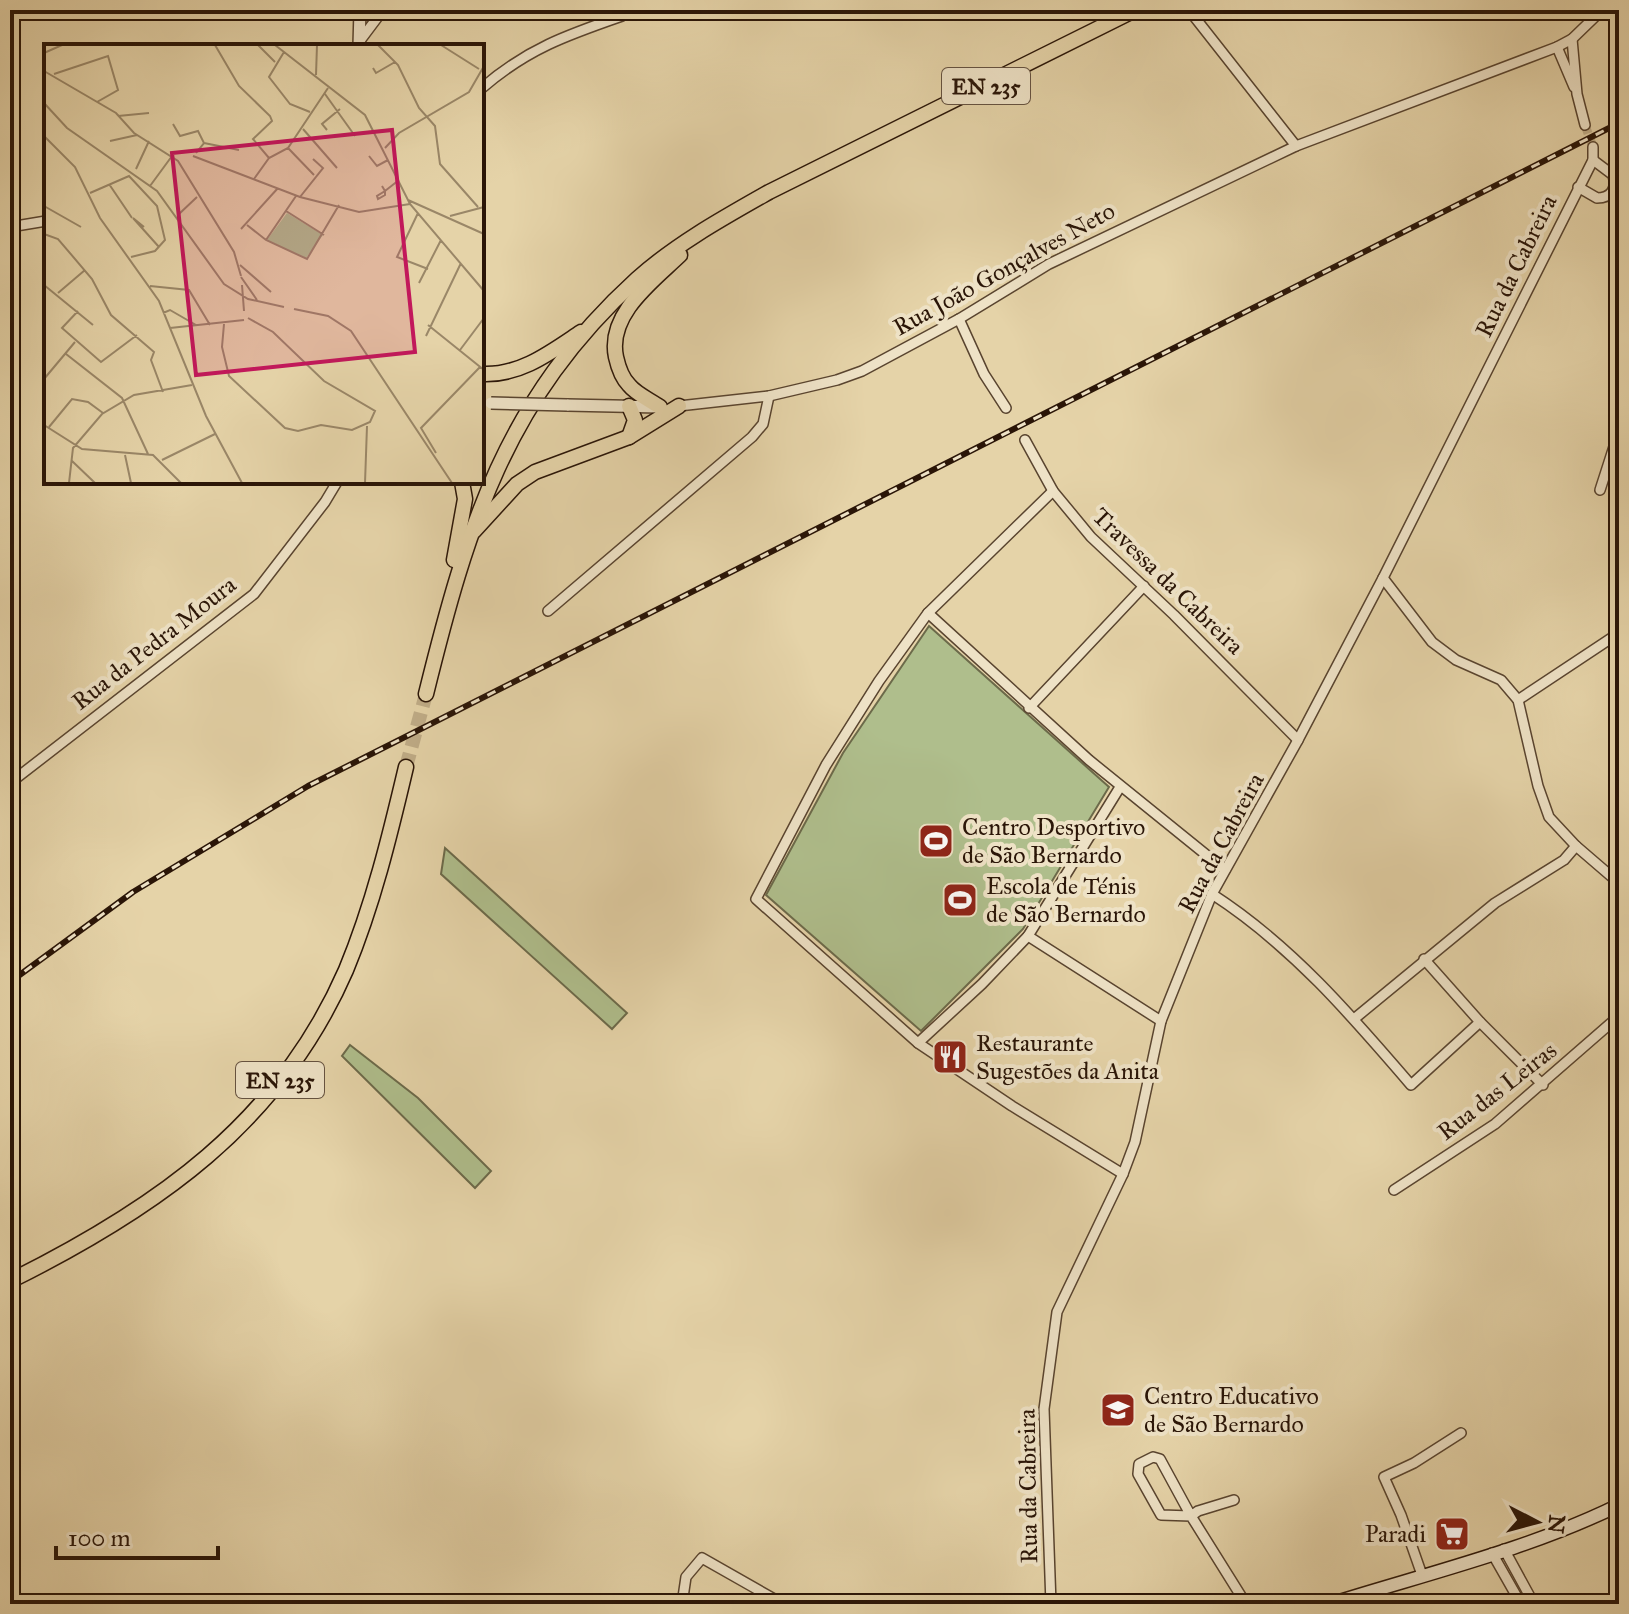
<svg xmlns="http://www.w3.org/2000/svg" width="1629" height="1614" font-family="'IM FELL Great Primer',serif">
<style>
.green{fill:#afbe8c;stroke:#6c6a4a;stroke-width:2}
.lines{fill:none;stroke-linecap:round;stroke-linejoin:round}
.minor-tunnel{stroke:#c0ad88;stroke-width:9;stroke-dasharray:9 4.5;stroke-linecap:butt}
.primary-tunnel{stroke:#c0ad88;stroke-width:14;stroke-dasharray:14 7;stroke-linecap:butt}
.minor-casing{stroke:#59442f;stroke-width:12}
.tertiary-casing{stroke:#59442f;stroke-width:14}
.secondary-casing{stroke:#2a1507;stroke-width:15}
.primary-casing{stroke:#2a1507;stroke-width:17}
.minor{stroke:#eee2c6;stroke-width:9}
.tertiary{stroke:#eee2c6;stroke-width:11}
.secondary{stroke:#eee2c6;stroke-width:12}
.primary{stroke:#e5d3a8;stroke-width:14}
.rail-casing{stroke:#2a1507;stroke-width:6}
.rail{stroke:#eee2c6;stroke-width:3;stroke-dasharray:9;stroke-linecap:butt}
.tertiary-bridge-casing{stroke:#59442f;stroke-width:14;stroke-linecap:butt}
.tertiary-bridge{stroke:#eee2c6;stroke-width:11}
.labels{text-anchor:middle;stroke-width:8;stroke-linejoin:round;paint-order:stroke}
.shield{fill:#eee2c6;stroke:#655240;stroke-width:2}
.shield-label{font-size:22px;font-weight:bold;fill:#2a1507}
.street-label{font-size:24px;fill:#2a1507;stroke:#eee2c6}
.poi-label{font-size:24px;fill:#2a1507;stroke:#eee2c6;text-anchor:start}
.inset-road{fill:none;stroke:#9a8768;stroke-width:2}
.view{fill:#c2185b;fill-opacity:0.15;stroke:#c2185b;stroke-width:4}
.inset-edge{fill:none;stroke:#2a1507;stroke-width:4}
</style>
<rect width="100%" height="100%" fill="#e5d3a8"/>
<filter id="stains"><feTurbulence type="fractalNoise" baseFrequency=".0025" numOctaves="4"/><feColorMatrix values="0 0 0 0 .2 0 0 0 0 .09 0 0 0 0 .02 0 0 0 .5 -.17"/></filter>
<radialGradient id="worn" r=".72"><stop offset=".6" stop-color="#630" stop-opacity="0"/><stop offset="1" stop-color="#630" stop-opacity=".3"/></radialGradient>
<g class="green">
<path d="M929,626L1109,787L1023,929L921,1031L766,895L843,753Z"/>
<path d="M445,848L627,1013L612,1029L441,874Z"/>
<path d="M350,1045L418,1098L491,1171L475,1188L342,1056Z"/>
</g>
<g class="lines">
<path class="minor-tunnel" d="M1585,125L1593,147"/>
<path class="primary-tunnel" d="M406,767L426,694"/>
<defs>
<g id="minor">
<path d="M1189,10L1296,146"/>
<path d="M1572,39L1577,94L1585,125"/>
<path d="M359,42L383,10"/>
<path d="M1557,47L1574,87"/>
<path d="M482,88C527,49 567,35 622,16V10"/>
<path d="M1578,187L1597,198C1611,198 1617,189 1613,175L1593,160"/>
<path d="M10,227L46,221"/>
<path d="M959,319L984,374L1006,408"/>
<path d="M679,406L769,396L837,380L862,371L959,319L1049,264L1296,146L1557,47L1572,39L1602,10"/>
<path d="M1025,440L1053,491L1091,537L1174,615L1298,740"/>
<path d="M1600,490L1619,431"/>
<path d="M1053,491L928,613L879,681L826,765L756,899L918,1043L1012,1106L1123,1174"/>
<path d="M1383,578L1432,642L1456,660L1501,680L1518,700L1538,786L1549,817L1576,846L1619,883"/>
<path d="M548,611L752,437L763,424L769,396"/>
<path d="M928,613L1089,760L1225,870"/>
<path d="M1518,700L1619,633"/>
<path d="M1029,708L1144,586"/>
<path d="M10,783L254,594L325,502L337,482"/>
<path d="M1212,894C1291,945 1351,1015 1411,1085L1480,1022"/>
<path d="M1028,936L1161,1021"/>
<path d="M1424,959L1480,1022L1543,1085"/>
<path d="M1354,1019L1495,903L1564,860L1576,846"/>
<path d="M918,1043L982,984L1028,936L1120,787"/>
<path d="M1394,1190L1495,1124L1619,1016"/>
<path d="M1616,1345L1619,1343"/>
<path d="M1234,1500L1198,1511L1191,1516L1161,1515L1138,1474L1139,1464L1153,1457L1160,1459L1191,1516L1246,1604"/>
<path d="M1504,1549L1534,1604"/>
<path d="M1492,1553L1521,1604"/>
<path d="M1422,1575L1401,1515L1384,1477L1414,1463L1461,1433"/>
<path d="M682,1604L686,1577L702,1558L783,1604"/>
<path d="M1051,1604L1044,1409L1057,1312L1123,1174L1135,1142L1161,1021L1212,894L1298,740L1383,578L1593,160V147"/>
</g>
<g id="tertiary">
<path d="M359,46L360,10"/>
<path d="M567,405L659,407"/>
</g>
<path id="secondary" d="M1330,1604C1425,1574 1530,1549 1619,1505"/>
<g id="primary">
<path d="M482,374C520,376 551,352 581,332"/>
<path d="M629,406L635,420L629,437"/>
<path d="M660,407C650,400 636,394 629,385C622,378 618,366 616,357C607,314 653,281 680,255"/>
<path d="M474,531L517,484L535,472L629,437L679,406"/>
<path d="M454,560L465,499L462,482"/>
<path d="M426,694C467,528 505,399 637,279C676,244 723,218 769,192L1135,10"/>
<path d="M10,1281C155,1209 279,1124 346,970C373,905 390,835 406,767"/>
</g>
</defs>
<use href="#minor" class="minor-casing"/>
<use href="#tertiary" class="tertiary-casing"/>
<use href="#secondary" class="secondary-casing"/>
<use href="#primary" class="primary-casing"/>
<use href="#minor" class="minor"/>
<use href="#tertiary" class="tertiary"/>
<use href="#secondary" class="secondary"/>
<use href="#primary" class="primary"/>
<defs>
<path id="rail" d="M10,982L133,892L308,786L1619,123"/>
</defs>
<use href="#rail" class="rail-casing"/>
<use href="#rail" class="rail"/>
<defs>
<path id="tertiary-bridge" d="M491,403L567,405"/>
</defs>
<use href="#tertiary-bridge" class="tertiary-bridge-casing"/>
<use href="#tertiary-bridge" class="tertiary-bridge"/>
</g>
<defs>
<symbol id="stadium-square" viewBox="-11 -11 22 22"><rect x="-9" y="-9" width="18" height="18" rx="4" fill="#8f2418" stroke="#eee2c6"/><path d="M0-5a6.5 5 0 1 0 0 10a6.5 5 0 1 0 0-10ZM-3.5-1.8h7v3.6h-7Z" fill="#fff"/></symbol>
<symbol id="restaurant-square" viewBox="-11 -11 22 22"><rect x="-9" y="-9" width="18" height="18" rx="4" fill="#8f2418" stroke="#eee2c6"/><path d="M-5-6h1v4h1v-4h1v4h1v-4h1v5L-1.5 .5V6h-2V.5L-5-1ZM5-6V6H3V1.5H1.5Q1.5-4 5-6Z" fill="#fff"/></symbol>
<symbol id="school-square" viewBox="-11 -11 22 22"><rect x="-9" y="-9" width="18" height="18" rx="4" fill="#8f2418" stroke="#eee2c6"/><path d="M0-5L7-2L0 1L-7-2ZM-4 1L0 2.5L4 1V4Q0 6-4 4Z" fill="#fff"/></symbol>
<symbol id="supermarket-square" viewBox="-11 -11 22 22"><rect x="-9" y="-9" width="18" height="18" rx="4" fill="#8f2418" stroke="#eee2c6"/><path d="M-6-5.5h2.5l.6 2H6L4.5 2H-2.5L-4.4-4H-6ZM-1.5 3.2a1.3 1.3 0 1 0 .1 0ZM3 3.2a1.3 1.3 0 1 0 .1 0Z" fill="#fff"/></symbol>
</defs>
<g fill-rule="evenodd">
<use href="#stadium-square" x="916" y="821" width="40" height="40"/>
<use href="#stadium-square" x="940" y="880" width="40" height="40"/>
<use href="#restaurant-square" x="930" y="1037" width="40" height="40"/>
<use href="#school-square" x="1098" y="1390" width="40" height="40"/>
<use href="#supermarket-square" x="1432" y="1514" width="40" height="40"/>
</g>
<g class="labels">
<g class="shield">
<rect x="942" y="68" width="88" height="36" rx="6"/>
<rect x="236" y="1062" width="88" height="36" rx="6"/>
</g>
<g class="shield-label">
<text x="986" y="94">EN 235</text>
<text x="280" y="1088">EN 235</text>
</g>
<g class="street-label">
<text transform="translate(1516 266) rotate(-64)" y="8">Rua da Cabreira</text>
<text transform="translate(1004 269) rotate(-29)" y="8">Rua João Gonçalves Neto</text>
<text transform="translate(1168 581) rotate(44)" y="8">Travessa da Cabreira</text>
<text transform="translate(154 643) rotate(-38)" y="8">Rua da Pedra Moura</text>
<text transform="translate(1221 843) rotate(-62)" y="8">Rua da Cabreira</text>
<text transform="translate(1497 1091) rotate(-38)" y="8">Rua das Leiras</text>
<text transform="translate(1028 1486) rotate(-91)" y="8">Rua da Cabreira</text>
</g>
<g class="poi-label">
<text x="962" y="835">Centro Desportivo<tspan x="962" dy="28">de São Bernardo</tspan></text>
<text x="986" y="894">Escola de Ténis<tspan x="986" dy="28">de São Bernardo</tspan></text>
<text x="976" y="1051">Restaurante<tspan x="976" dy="28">Sugestões da Anita</tspan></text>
<text x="1144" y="1404">Centro Educativo<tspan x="1144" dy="28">de São Bernardo</tspan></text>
<text x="1426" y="1542" text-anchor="end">Paradi</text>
</g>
</g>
<g transform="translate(44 44)">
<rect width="440" height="440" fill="#e5d3a8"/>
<path d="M243,169L279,191L262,214L223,196Z" fill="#afbe8c"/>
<path class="inset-road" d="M171,1L195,42L226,72L228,77L209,95L225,114M214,1L231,18M231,1L321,71L366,160L440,247M334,1L354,21L375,64L391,82L396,120L434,163M397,1L435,25M240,8L225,33L246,60L266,68M0,9L18,1H45M329,24L332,29L351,18M0,27L72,69L90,89L134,117L190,208L197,232M10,30L64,12L74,46L53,58M272,31L273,1M281,50L311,92M0,59L23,84L113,147L180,240L204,255L240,263M74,72L105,69M129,80L136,92L154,87L160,99L152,109M259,85L293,124M283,86L278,80L296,65M0,92L31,123L56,174L115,257L162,372L198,439M66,97L93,91M160,99L195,106M244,104L270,131M341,104L355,89L425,48L440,22M149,112L256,153L315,168L366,160M325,112L333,122L344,116M92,125L105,97M210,135L225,114L244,104L284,44M65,140L88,174M106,142L128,112M338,142L341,147V151L334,155L333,152L341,147L355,136M46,149L85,132L113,162L121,196L111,207L87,213M256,153L279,124L269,115M364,156L440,190M0,162L37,183M242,167L280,191M374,169L353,213L384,225M135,170L153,153M406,172L440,163M203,181L222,196L263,215L295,161M100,183L89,174L115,203M197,185L234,144M0,190L14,195L48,235L67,271L110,308L107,316L119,348M222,196L252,152M196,221L227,248M197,233L213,256M375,239L397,196M0,241L49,281M198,241L200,267M106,242L145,246L166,281M14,249L41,226M250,265L284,272L307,287L408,439M34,267L18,284L57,318L93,291M119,269L126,266L152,281M180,280L178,303L185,332L241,384L254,387L277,381L308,386L326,378L331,367L280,337L229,288L204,274M384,281L440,326M126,284L200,276M382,292L417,219M416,306L440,274M22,310L78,354L104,410M0,335L31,298M0,381L38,405L109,411L137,439M5,383L28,355L44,358L59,369M392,409L377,384L436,323M81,411L87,439M27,416L51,439M118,416L171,390M25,439L29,404L58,370L90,351L148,341M321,439L323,382"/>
<path class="view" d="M348,86L371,308L152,331L128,109Z"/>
<rect width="440" height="440" class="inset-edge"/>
</g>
<rect width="1629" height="1614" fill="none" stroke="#e5d3a8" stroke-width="40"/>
<rect x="12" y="12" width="1605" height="1590" fill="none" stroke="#2a1507" stroke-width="4"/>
<rect x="20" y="20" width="1589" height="1574" fill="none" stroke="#2a1507" stroke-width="2"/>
<g transform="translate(1537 1522) rotate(96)" stroke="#eee2c6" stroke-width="6" paint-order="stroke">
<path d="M0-6L14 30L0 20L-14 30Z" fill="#2a1507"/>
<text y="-12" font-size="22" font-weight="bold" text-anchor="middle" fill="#2a1507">N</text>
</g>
<path d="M56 1546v12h162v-12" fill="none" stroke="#2a1507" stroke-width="4"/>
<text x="68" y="1546" font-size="24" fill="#2a1507" stroke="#eee2c6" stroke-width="6" paint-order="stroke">100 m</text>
<rect width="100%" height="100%" filter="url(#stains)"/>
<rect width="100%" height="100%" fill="url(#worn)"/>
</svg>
